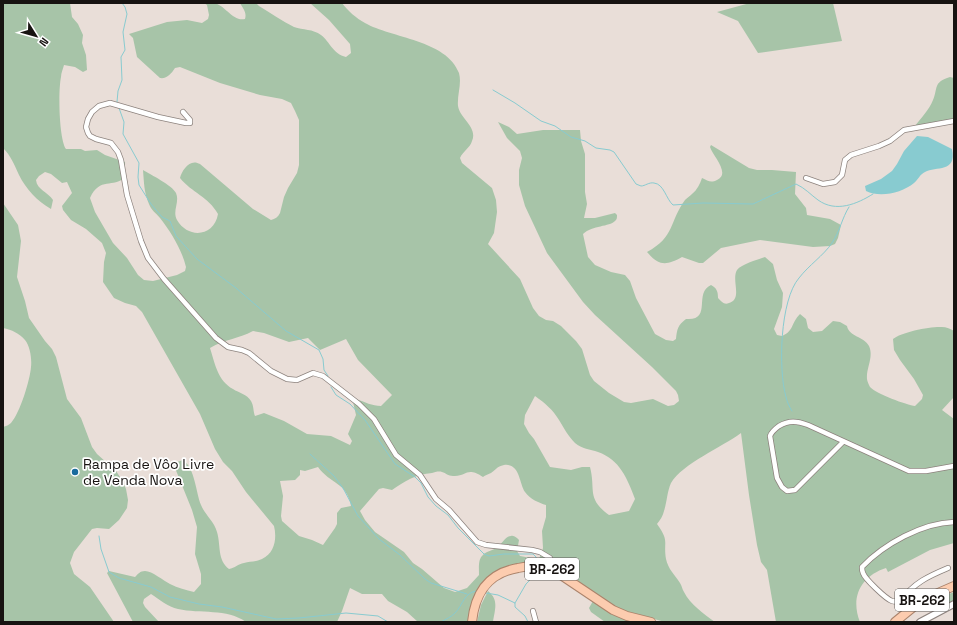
<svg xmlns="http://www.w3.org/2000/svg" width="957" height="625" font-family="'Space Grotesk',sans-serif">
<style>
.green{fill:#a7c4a8;fill-rule:evenodd}
.water{fill:#88cbd0}
.lines{fill:none;stroke-linecap:round;stroke-linejoin:round}
.stream{stroke:#88cbd0;stroke-width:1}
.minor-casing{stroke:#8d837e;stroke-width:6}
.tertiary-casing{stroke:#8d837e;stroke-width:8}
.trunk-casing{stroke:#ab836b;stroke-width:10}
.minor{stroke:#fff;stroke-width:4.5}
.tertiary{stroke:#fff;stroke-width:5.5}
.trunk{stroke:#fcccaf;stroke-width:8}
.poi-dot{fill:#196b9d;stroke:#fff;stroke-width:1.5}
.labels{text-anchor:middle;stroke-width:3.5;stroke-linejoin:round;paint-order:stroke}
.shield{fill:#fff;stroke:#5d5a58;stroke-width:1}
.shield-label{font-size:13px;font-weight:bold;fill:#171311}
.poi-label{font-size:14px;fill:#171311;stroke:#fff;text-anchor:start}
</style>
<rect width="100%" height="100%" fill="#e9ded8"/>
<g class="green">
<path d="M3,3H70L72,17L78,24L83,35L82,43L86,55L87,70L83,72L75,67L64,65C63,69 61,73 61,77C58,91 59,139 66,149H81L85,151L97,150L105,155L125,162V177C113,189 100,176 90,198L95,212L113,243L127,258L138,275L144,280L153,281L177,275L185,271L186,267C182,250 171,232 160,218C156,213 151,210 149,204C144,193 144,182 143,170C151,175 172,185 176,193C180,202 172,211 177,220C188,239 214,237 218,214C208,196 192,193 180,178C182,170 190,158 200,164L253,209L271,220C275,219 278,217 280,213L284,197L288,188L297,173L299,165V120L295,111L291,103L282,99L260,95L220,83L180,67L175,68C171,74 167,79 160,78L137,57L133,38L129,34L167,22L187,20L202,23L208,19L209,15L207,5L204,3C207,3 211,2 214,3C225,5 233,22 245,19C247,12 243,9 240,3H256L259,6C271,13 282,21 294,27C303,30 313,29 321,35C330,42 333,54 346,57L351,53L350,44L329,20L310,3H342C348,11 356,18 365,23C391,38 447,40 459,73C462,84 457,95 458,106C460,119 478,127 472,141C470,148 463,151 460,158L462,163L492,188L496,200L497,212L494,233L488,244L520,279L533,308L539,316L546,320L553,321L561,326L576,341L582,349L590,375L594,381L609,393L624,402L631,403L653,399L668,406L674,405L679,401L678,395L676,391L652,367L595,315L583,302L547,253L525,206L519,185V170L522,158L520,151L507,138L498,122L509,127L517,134L543,130H580L581,141L585,154V192L587,204L584,218H595L615,213L617,215C617,218 617,219 615,221C609,227 593,225 583,234L588,257L595,265L611,272L625,275L630,281L636,298L655,334L666,340L673,341L676,339C677,329 678,325 686,319C713,321 693,293 711,285C717,288 718,292 718,298C722,302 724,305 729,303C743,299 731,280 737,270C742,264 757,260 765,257L773,264L777,280L783,293L782,307L774,329L777,335L782,336C794,331 791,323 800,314L806,319L808,328L813,332L822,331L833,321L840,322L847,326C849,337 864,336 869,346C874,357 866,368 867,379C867,381 869,385 870,387C876,394 907,405 915,406L922,399L923,395L914,379L900,360L894,350L893,339C901,332 932,326 942,327C946,327 951,329 954,331V397L942,410L954,419V543L930,550L888,572L886,568C861,576 850,597 860,622H776L767,570L761,562L757,545L749,495L741,433C722,447 682,464 671,483C667,492 667,502 664,511C663,516 660,520 657,524C670,542 663,541 666,559C668,569 675,575 680,583C682,586 682,589 684,592C690,604 704,614 715,622H665L625,611L607,602L563,570L549,564L538,562L543,548L542,531L546,517V505C539,503 530,499 525,492C519,483 520,463 504,465C496,467 497,469 491,473C489,474 485,475 483,477C466,466 467,477 453,476C448,476 446,473 442,472C439,471 435,472 432,473C416,474 405,481 392,490L383,488L379,489L360,511L365,520L375,532L404,552L413,563L422,569L444,588L455,592L467,588L479,575C479,569 478,560 482,556C486,551 492,551 496,548C501,546 505,536 511,536C514,535 517,538 519,540L517,551L520,556L531,558L532,562L511,565L492,576L470,622H418L407,612L388,601L382,594H362L350,588L342,611L337,622H246C227,608 200,614 178,609C168,607 159,599 151,594L144,599L143,603L145,607L159,622H133L107,573L109,571L135,577C138,574 140,571 145,571C152,571 164,581 170,584C178,588 186,590 194,592L201,584V574L195,554L197,527L192,510L175,468L177,462L183,460C195,468 196,493 201,505C205,515 214,521 217,532C221,545 217,560 229,569C235,568 238,564 244,563C250,561 256,562 262,559C275,553 277,538 274,526L246,492L232,471L223,462L215,449L200,414L142,312L136,306L125,303L114,298L103,282L104,262L106,253L102,243L86,229L71,220L63,210L62,206L72,193L67,182L62,183L51,174L45,172L39,176L36,180C37,190 48,192 53,200L51,209C37,201 26,189 19,175C14,164 11,156 3,148ZM253,331L264,333L289,342L308,338L320,350L346,339L358,360L392,395L381,406C372,406 365,402 356,399L353,402L356,415L348,434L352,441L350,445L331,436L307,434L284,421L264,413L255,416C253,411 254,406 251,401C247,394 239,393 233,389C218,381 215,364 210,348C225,339 238,339 253,331ZM535,396C545,403 553,410 559,420C564,428 568,436 575,443C582,449 590,449 598,452C620,460 627,478 635,499L629,511L609,515C586,498 596,490 590,467H582L571,470L550,467L534,439L529,433L524,424L525,415ZM318,467C330,484 347,482 351,506L341,508L337,513V524L335,528L323,545L312,540L299,536L282,521L281,516L283,496L280,481L295,480L300,475V470L305,471Z"/>
<path d="M750,3H833L842,41L758,53L738,21L717,12Z"/>
<path d="M950,77L954,78V121L915,126C921,118 929,110 933,100C938,88 933,82 950,77Z"/>
<path d="M711,145L749,168L757,170H772L796,172L795,194L806,208L807,215L830,219L841,225L838,238L835,244L830,246L813,247L760,240L721,248L703,263H699L682,257C666,266 659,266 647,252C675,237 669,222 685,200C687,198 690,196 692,194C697,190 700,184 702,178C708,181 711,183 717,180C731,174 713,156 710,147Z"/>
<path d="M3,203L18,225L21,241L17,277L25,301L29,318L45,341L52,349L56,357L67,399L81,418L92,447L97,454L116,471L122,480L126,489L128,500L127,508L119,520L109,529L97,528L92,529L74,552L70,563L74,574L90,587L114,622H3V427C6,426 9,425 11,423C20,413 30,380 31,367C32,359 30,346 25,340C19,333 12,330 3,328Z"/>
<path d="M488,591C499,600 495,609 493,622H477L481,605Z"/>
<path d="M954,592V603L934,613V610L939,598Z"/>
<path d="M593,601C607,610 618,618 634,622H605L591,612L589,608Z"/>
</g>
<path class="water" d="M917,136L928,137L952,149C957,173 936,166 925,172C920,174 918,180 914,183C902,193 880,198 866,191L865,186L881,179L892,171L897,164L904,151Z"/>
<g class="lines">
<g class="stream">
<path d="M493,90L515,103L541,121L555,126L571,137L585,141L596,148L610,150L614,152L636,184L641,186C645,186 649,182 654,183C664,184 666,199 673,205L703,203L753,204L796,184C805,188 811,195 818,200C836,213 857,204 873,194"/>
<path d="M117,102L118,91L122,80L121,57L125,50L123,32L127,14L125,7L122,3"/>
<path d="M119,108L124,122L123,134L139,163L138,177L139,185L151,204L162,217L170,221L176,236L197,259L236,288L286,331L319,350L323,359L324,370L328,376"/>
<path d="M331,387L336,395L350,404L365,420L395,464L415,477L421,483L428,497L436,506L448,515L458,528L484,554L489,556L504,554H533L536,557L537,562"/>
<path d="M792,411C789,406 787,402 786,397C778,369 780,300 799,278C809,265 823,256 832,243C840,231 842,218 849,207"/>
<path d="M310,454L334,476L343,488L358,516L379,539L400,555L425,579L431,583L467,594"/>
<path d="M99,536L101,549L109,572L119,578L151,587L170,597L199,604L222,607L276,619L299,618L346,613L378,616L388,622"/>
<path d="M486,593L498,595L515,603V607L525,616L528,622"/>
<path d="M515,603L526,584L536,574V570"/>
<path d="M441,622C446,619 451,617 455,613C463,605 464,592 477,591"/>
</g>
<defs>
<g id="minor">
<path d="M183,112L190,120V123H186L158,117L110,103L99,106L92,112L88,119L86,127L88,133L90,136L96,139L111,143L118,152L121,160L127,195L141,241L148,258L164,279L216,338L228,347L242,350L249,353L271,371L287,379L297,380L313,373L323,376L359,404L374,419L396,455L420,475L436,499L449,510L477,542L486,545L532,550L540,552L550,558L552,563V569"/>
<path d="M806,178L823,184L835,182L842,175L845,160L851,155L879,146L890,141L904,130L954,121"/>
<path d="M843,442L795,490L787,491L782,487L777,478L770,436C772,431 775,429 779,426C789,420 797,421 808,425L909,471H926L954,466"/>
<path d="M901,601C913,583 929,576 948,568"/>
<path d="M916,605C907,594 902,604 892,601C886,599 865,579 863,573C862,571 862,569 862,567C884,544 922,523 954,522"/>
<path d="M533,611L536,622"/>
</g>
<path id="tertiary" d="M920,622L954,604"/>
<g id="trunk">
<path d="M472,622C475,593 488,573 518,568C530,565 541,566 552,569L613,610L627,616L651,622"/>
<path d="M895,622L922,600L954,586"/>
</g>
</defs>
<use href="#minor" class="minor-casing"/>
<use href="#tertiary" class="tertiary-casing"/>
<use href="#trunk" class="trunk-casing"/>
<use href="#minor" class="minor"/>
<use href="#tertiary" class="tertiary"/>
<use href="#trunk" class="trunk"/>
</g>
<circle class="poi-dot" cx="75" cy="472" r="4"/>
<g class="labels">
<g class="shield">
<rect x="525" y="558" width="54" height="22" rx="3"/>
<rect x="895" y="589" width="54" height="22" rx="3"/>
</g>
<g class="shield-label">
<text x="552" y="574">BR-262</text>
<text x="922" y="605">BR-262</text>
</g>
<g class="poi-label">
<text x="83" y="469">Rampa de Vôo Livre<tspan x="83" dy="16">de Venda Nova</tspan></text>
</g>
</g>
<rect width="957" height="625" fill="none" stroke="#171311" stroke-width="8"/>
<g transform="translate(36 36) rotate(127)" stroke="#ffffff" stroke-width="3" paint-order="stroke">
<path d="M0-3L7 15L0 10L-7 15Z" fill="#171311"/>
<text y="-6" font-size="11" font-weight="bold" text-anchor="middle" fill="#171311">N</text>
</g>
</svg>
